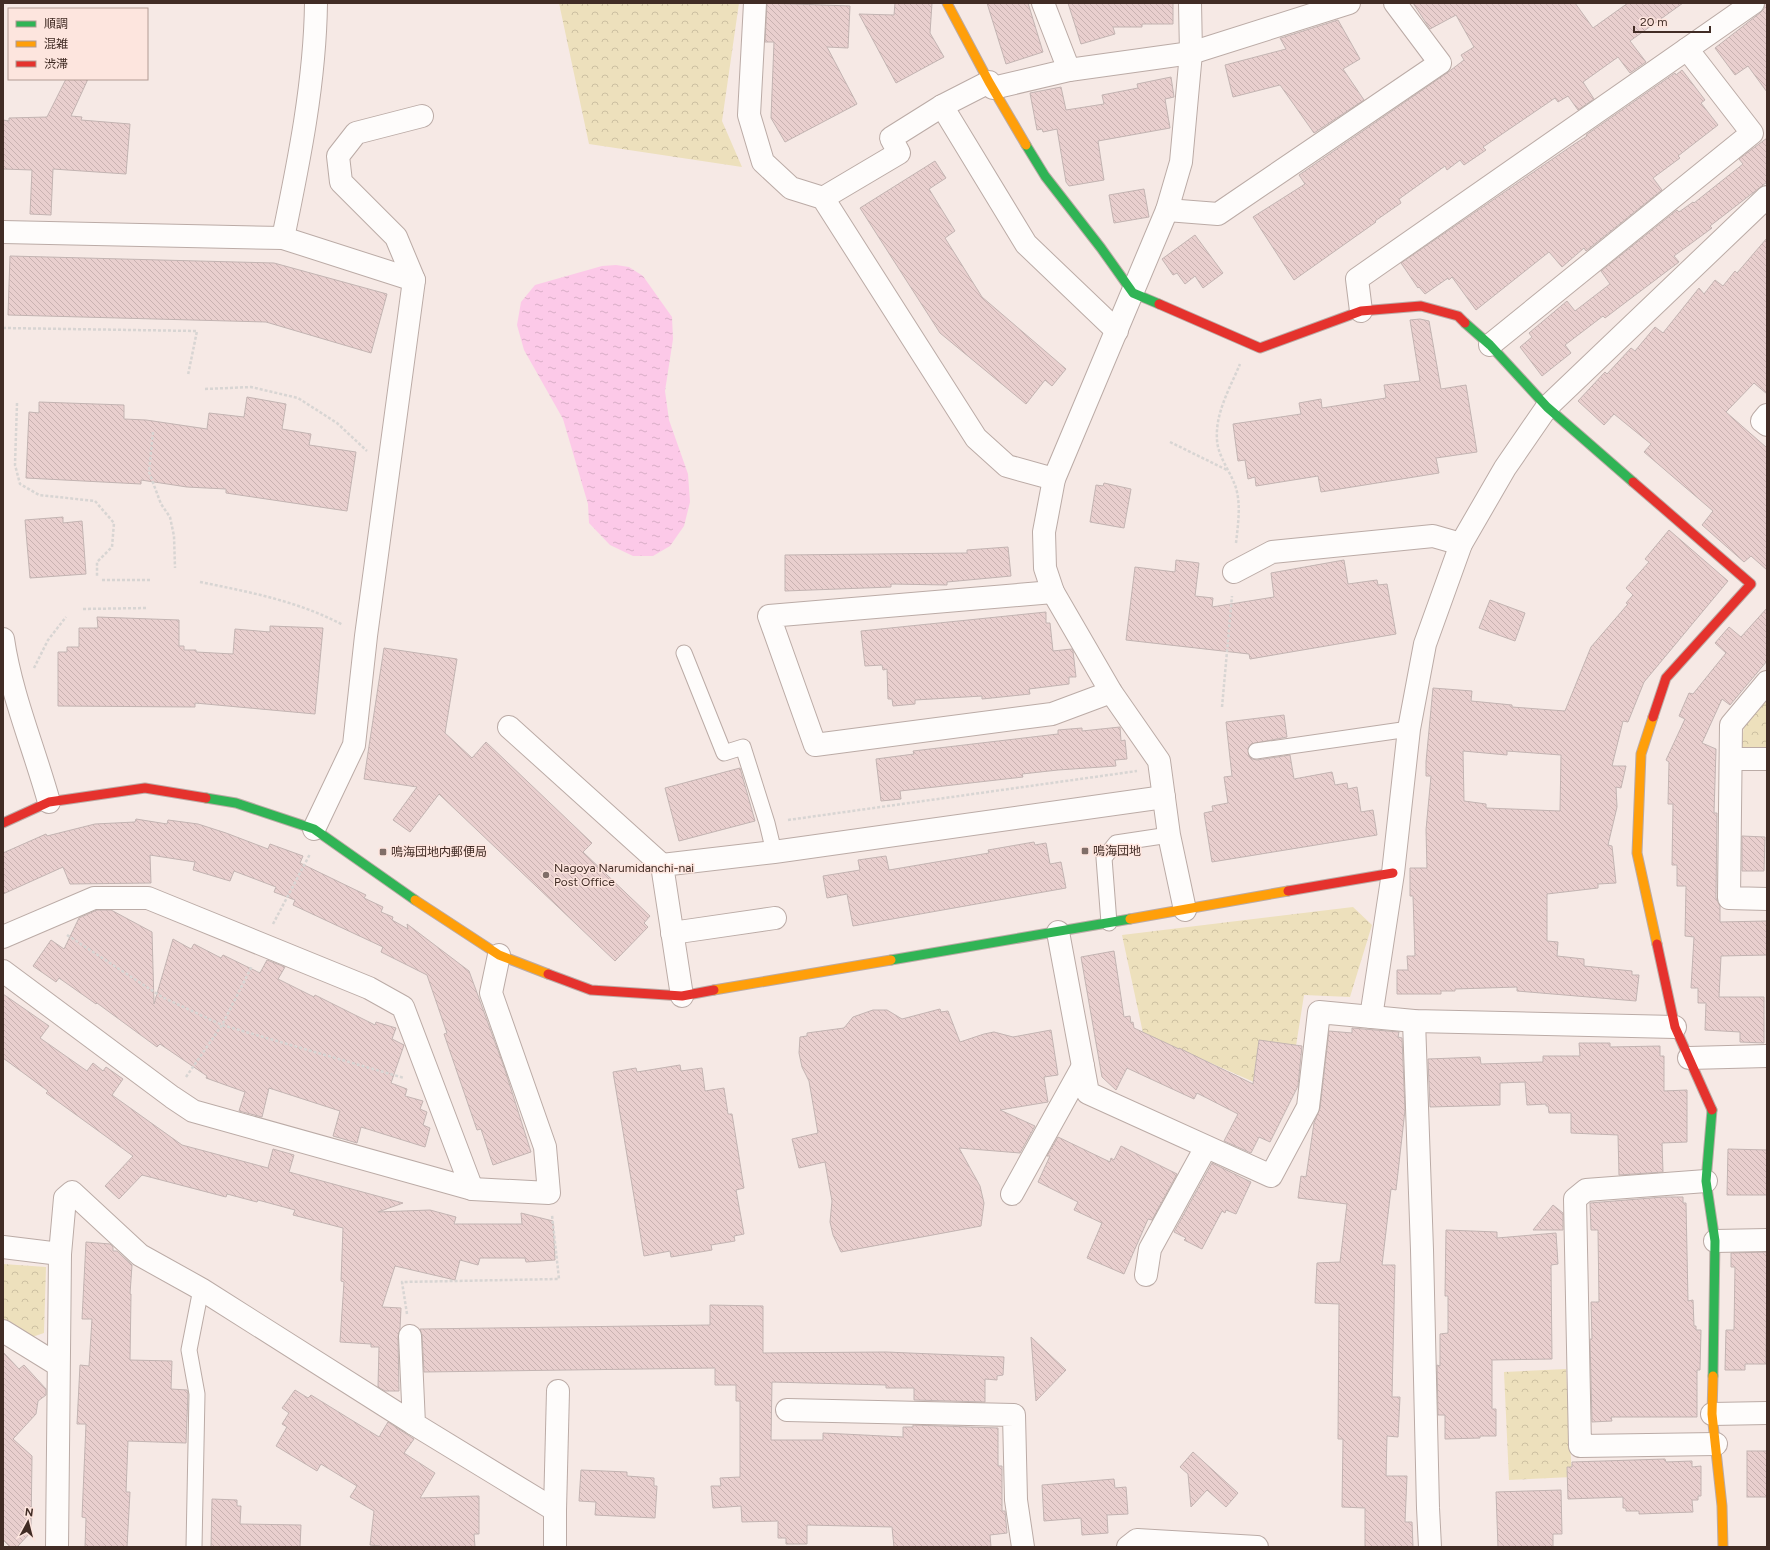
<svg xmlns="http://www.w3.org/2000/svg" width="1770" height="1550" font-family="Figtree,'Noto Sans JP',sans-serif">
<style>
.park{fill:url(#park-crowns)}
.water{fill:url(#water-ripples)}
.building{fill:url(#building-back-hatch);stroke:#c3b4b2;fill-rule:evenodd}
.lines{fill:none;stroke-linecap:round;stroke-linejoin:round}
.lane-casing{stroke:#bbaba6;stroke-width:17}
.street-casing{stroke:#bbaba6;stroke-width:24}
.fast-casing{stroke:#bbaba6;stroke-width:11}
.slow-casing{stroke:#bbaba6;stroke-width:11}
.jam-casing{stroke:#bbaba6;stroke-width:11}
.path{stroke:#d8d5d3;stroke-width:2.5;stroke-dasharray:3 2;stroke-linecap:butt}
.lane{stroke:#fefcfb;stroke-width:15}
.street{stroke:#fefcfb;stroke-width:22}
.fast{stroke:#30b455;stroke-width:9}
.slow{stroke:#ff9f0a;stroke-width:9}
.jam{stroke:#e5322d;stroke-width:9}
.poi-dot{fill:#806e68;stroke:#fde5de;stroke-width:1.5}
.labels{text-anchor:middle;stroke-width:3;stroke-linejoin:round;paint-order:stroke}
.poi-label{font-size:12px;fill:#412c25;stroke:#fde5de;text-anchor:start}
</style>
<defs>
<pattern id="park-crowns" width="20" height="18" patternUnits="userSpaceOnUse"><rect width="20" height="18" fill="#ede0bc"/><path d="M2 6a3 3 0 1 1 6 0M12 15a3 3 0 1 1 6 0" fill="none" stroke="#ccc0a1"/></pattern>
<pattern id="water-ripples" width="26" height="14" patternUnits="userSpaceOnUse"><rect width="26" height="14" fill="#fcc9e8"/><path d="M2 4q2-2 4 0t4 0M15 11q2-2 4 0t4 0" fill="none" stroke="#d9adc7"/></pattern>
<pattern id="building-back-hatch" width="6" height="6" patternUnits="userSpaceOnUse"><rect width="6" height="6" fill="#e9cfce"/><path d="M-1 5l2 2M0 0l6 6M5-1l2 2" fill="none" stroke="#c9b2b1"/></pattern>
</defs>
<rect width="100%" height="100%" fill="#f6e9e5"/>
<g class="park">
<path d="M559,3H739L722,121L742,167L589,144Z"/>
<path d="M1767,699V748H1741L1744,726Z"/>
<path d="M1353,907L1372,925L1350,997L1304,995L1288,1097L1143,1033L1122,935Z"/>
<path d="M3,1264L46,1267L44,1333L32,1337L3,1318Z"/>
<path d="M1566,1369L1572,1477L1509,1480L1504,1372Z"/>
</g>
<path class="water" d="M616,265L629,267L643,276L672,317L673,339L665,391L669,420L688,474L690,502L684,526L670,546L653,556H633L610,545L589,523L588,504L563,419L524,350L517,325L521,302L535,285L602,266Z"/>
<g class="building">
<path d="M767,3L850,6L848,48L827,47L857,104L785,142L771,118L774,42H765Z"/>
<path d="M895,3H932L930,33L944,57L896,83L859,14L894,15Z"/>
<path d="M987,3H1028L1043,52L1006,64Z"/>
<path d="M1068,3H1173V24H1142V27H1113L1115,34L1081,44Z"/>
<path d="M1413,3H1575L1593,28L1628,3H1683L1630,41L1646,62L1630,73L1618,57L1583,82L1594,99L1578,110L1568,96L1558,102L1555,98L1483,147L1486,150L1464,165L1460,160L1447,170L1445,166L1399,199L1401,203L1375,221L1376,222L1294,280L1253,217L1305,184L1299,175L1447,73L1464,60L1461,55L1474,47L1456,15L1430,29Z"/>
<path d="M1765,3H1767V92L1748,66L1735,75L1715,48L1760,13L1764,9Z"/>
<path d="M1338,20L1360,59L1343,69L1364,100L1314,133L1280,85L1233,97L1225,65L1286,49L1280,38H1281Z"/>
<path d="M1682,70L1705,100L1701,103L1718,125L1678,156L1680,158L1653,178L1662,190L1586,251L1584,248L1562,267L1549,252L1476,310L1452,277L1449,280L1448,278L1425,294L1419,287L1418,288L1401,263L1573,145L1587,136L1586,135L1675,73L1676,75Z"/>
<path d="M1171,77L1174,97L1165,99L1170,128L1098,141L1104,180L1069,186L1066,182L1057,129L1043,132L1042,129L1037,130L1030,93L1061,87L1066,110L1104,104L1102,95L1138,88L1137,84Z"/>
<path d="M66,79H88L71,116L82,117L81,120L130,124L126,174L53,169L51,215L30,214L32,170L3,169V120L9,121V118L47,117Z"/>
<path d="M1767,138V182L1710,226L1712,228L1674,256L1679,262L1605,318L1603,316L1565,345L1571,353L1542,376L1520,347L1532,337L1529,333L1567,301L1575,311L1610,284L1601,271L1677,210L1679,212L1693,202L1694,203L1743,164L1739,159Z"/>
<path d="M935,161L946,178L929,189L955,231L945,238L982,297L1066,369L1052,386L1045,380L1026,404L940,333L860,208Z"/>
<path d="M1144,189L1149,217L1114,223L1109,195Z"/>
<path d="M1195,235L1223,273L1203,288L1195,276L1185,284L1177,273L1173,275L1162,259Z"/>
<path d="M1767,238V394L1754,383L1726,412L1767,448V570L1751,556L1744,562L1702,525L1713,511L1644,452L1651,444L1614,414L1604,425L1578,401L1605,372L1607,374L1631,348L1635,351L1655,327L1663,333L1699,288L1704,294L1715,280L1723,286L1735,271L1737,273Z"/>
<path d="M10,256L274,263L387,294L371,353L266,322L8,315Z"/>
<path d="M1420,319L1429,321L1441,389L1466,385L1477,452L1436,458L1439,473L1321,492L1318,476L1256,486L1255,477L1248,479L1245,460L1238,461L1233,424L1301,414L1299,403L1321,399L1322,408L1386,398L1384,385L1420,381L1410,320Z"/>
<path d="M247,397L286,404L282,429L311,434L309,445L356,452L347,511L226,493V489L187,487L141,480V484L26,478L29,412L39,413V402L124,405V419L146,420L207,429L209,413L244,417Z"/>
<path d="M1104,483L1131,489L1124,528L1090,522L1096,485L1103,486Z"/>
<path d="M63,517V523L82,521L86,574L30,578L25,520Z"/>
<path d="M1669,530L1728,581L1644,682L1628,722L1623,721L1612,766H1626L1621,788L1616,787L1617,807L1608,845L1612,846L1616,883L1598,884V888L1547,894V941L1558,942L1557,956L1584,959V966L1632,971V975H1639L1636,1001L1517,991V987L1455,989V991H1441V994H1397V970H1408L1407,956H1415L1413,896H1410V868H1427L1426,830L1431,776H1426V762L1433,688L1472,691L1471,701L1512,705V707L1565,711L1591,647L1628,604L1626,603L1633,595L1626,588L1649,562L1645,559ZM1463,751L1507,755V751L1561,755L1560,811L1486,808V804L1464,801Z"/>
<path d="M1008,547L1011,576L947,582V585L891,584V587L785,591V555L967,553V550Z"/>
<path d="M1176,560L1199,563L1195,596L1213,598L1212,607L1274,597L1271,573L1344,560L1348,584L1377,580L1378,585L1387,584L1396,634L1250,659L1249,654L1126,640L1135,567L1175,572Z"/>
<path d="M1490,600L1525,613L1515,641L1479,628Z"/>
<path d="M1767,608V661L1730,705L1722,699L1702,743L1716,749L1714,813H1717L1716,898L1720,906V922L1767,921V955L1721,956L1719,997H1764V1043L1740,1042V1032L1705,1030L1706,1003H1698V988H1691L1694,937L1685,936L1686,886H1677V865H1672L1673,804H1668L1669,762L1666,760L1685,719L1679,716L1689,693L1693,694L1726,653L1715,643L1729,627L1741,637Z"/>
<path d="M1046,612V623H1050L1053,651L1072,649L1073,651L1076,677H1069V684L1029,689L1030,694L982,699V696L915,700V704L893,706L892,699H888L887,669L883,670L882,665L865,666L861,631Z"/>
<path d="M97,617L179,620V646H184V650H196V652L233,654L235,629L270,632V626L323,628L315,714L195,703V707L58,706V652H67V647H79V628H98Z"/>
<path d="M384,648L457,659L445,733L472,758L486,742L592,843L583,852L650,916L644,923L648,927L615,961L439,794L410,832L393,820L417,787L364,779Z"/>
<path d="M1284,715L1287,737L1251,744L1248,748L1249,756L1252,759L1257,760L1290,755L1294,779L1332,772L1335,785L1347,783L1348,789L1357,787L1361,812L1373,810L1377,835L1212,862L1204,813L1213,811L1212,806L1228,803L1224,777L1232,776L1226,722Z"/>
<path d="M1120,727L1121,741L1125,740L1127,759L1115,760L1116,766L1058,770L1022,774L1023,777L900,791L901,799L881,801L876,759L914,754L913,751L1058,734V730L1082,728V731Z"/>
<path d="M740,768L755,821L679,841L665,788Z"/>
<path d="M136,819L167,824L168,820L198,824L226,833L268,849L270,844L303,856L300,863L366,895L364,898L383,907L381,912L393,917L392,920L408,929L407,924L469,971L504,1067L531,1152L493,1165L481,1129L477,1130L444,1034L447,1033L427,975L381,952L383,947L293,905L295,900L274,892L276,887L234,871L230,881L193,870L195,862L150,855L151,883L70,884L63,867L3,894V853L46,834L47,836L95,824L135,822Z"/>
<path d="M1742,836L1765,837L1764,871H1742Z"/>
<path d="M1034,842L1035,845L1046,843L1050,864L1061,862L1066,888L853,926L847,894L827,898L823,876L860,870L858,860L886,856L889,870L989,853L988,850Z"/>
<path d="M97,910H111L152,932L154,1004L173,939L191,949L194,944L221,958L223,955L260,973L267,960L285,967L278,979L314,997L315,995L375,1025L376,1022L396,1028L392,1039L404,1045L391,1083L407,1089L405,1096L423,1101L420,1109L427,1112L423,1125L430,1128L425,1147L361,1127L357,1143L333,1136L340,1111L269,1088L262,1117L239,1111L245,1092L206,1078L207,1076L160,1044L157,1047L97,1003L96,1004L59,978L56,982L33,966L51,940L64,949L79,918Z"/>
<path d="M1114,951L1124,1017L1130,1016L1131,1023L1133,1022L1134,1028L1179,1049V1048L1253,1084L1259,1040L1302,1046L1298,1086L1270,1142L1259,1137L1251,1153L1224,1141L1238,1114L1197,1093L1194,1099L1127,1068L1116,1090L1102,1077L1081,957Z"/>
<path d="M3,994L49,1026L40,1038L87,1071L93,1063L103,1071L106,1067L123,1079L112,1095L182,1145L268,1168L273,1149L294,1155L289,1172L403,1203L378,1212L430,1210L456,1217L454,1224H522L521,1213L553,1221L555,1260L526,1262L525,1258H480L478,1265L460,1260L455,1280L395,1266L382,1307L401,1308L400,1329L398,1337L399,1391H385L378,1387L379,1347H371V1344L340,1342L344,1282L341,1281L343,1228L293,1215L295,1210L258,1200L257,1202L227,1194L226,1197L142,1175L119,1199L105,1186L133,1156L46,1093L48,1091L3,1058Z"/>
<path d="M940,1009L941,1012L948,1011L960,1042L984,1034L994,1032L1013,1037L1051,1030L1058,1075L1044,1077L1048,1102L1000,1110L1035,1126L1020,1153L959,1148L980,1186L984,1203L981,1226L841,1252L833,1235L830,1222L832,1201L825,1162L799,1168L792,1139L818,1133L809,1081L802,1067L799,1053L800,1037L807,1036V1033L844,1028L853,1017L873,1010H887L902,1019Z"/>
<path d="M1352,1028L1399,1032L1398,1037L1402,1038L1405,1110L1396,1190L1391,1189L1382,1265H1395L1392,1397H1400L1398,1437L1387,1436L1386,1476H1407L1405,1522H1412L1413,1547H1365V1508L1342,1507L1343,1439H1338L1339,1304L1315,1303L1317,1263L1340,1262L1347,1204L1298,1198L1301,1176L1306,1177L1314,1123L1320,1108L1329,1031L1352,1033Z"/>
<path d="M1579,1043H1610V1047L1660,1046V1056H1664V1091L1687,1090V1142L1662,1143L1663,1172L1619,1175L1618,1135L1571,1133V1113H1549L1548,1106H1546V1104L1527,1105L1525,1082L1500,1083V1105L1430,1107L1428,1059L1480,1057L1481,1064L1543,1062V1056H1580Z"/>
<path d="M680,1065L681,1071L702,1068L705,1091L724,1088L728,1114H732L744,1188L736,1190L744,1234L734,1236L735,1241L711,1245L712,1250L671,1257L670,1251L644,1256L613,1072L636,1068L637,1072Z"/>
<path d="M1058,1137L1110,1162L1111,1158L1114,1160L1121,1146L1177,1174L1152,1220L1148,1219L1124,1274L1087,1258L1102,1223L1074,1210L1078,1202L1038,1182L1050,1156H1047Z"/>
<path d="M1728,1149L1767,1150V1195H1727Z"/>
<path d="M1212,1163L1251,1182L1236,1214L1226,1210L1225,1213L1222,1211L1202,1249L1184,1240L1186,1238L1174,1232Z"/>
<path d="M1663,1197H1683V1203H1686L1688,1301L1693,1300L1694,1326H1696V1330H1701L1700,1370H1697V1417H1611L1612,1421L1592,1422L1590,1339H1592L1591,1302H1599L1598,1230H1591L1590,1203Z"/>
<path d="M1553,1205L1563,1213V1230H1533Z"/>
<path d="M1446,1230L1497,1232V1238L1556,1233L1558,1264L1551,1265L1552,1359L1492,1360V1409H1496V1436H1480V1438L1445,1439V1415H1438L1437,1365L1440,1366V1334L1448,1333V1296H1445Z"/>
<path d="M86,1242L110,1244L113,1247V1251H117L132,1265L130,1294H131L130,1360L172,1361L171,1389L187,1390L188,1392L186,1443L128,1441L126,1492H130L127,1547H85L86,1518L82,1517L86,1424H77L80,1365L89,1366L92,1319H82Z"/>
<path d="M1767,1252L1766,1364H1745V1370H1725L1726,1330H1734L1735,1267H1731V1253Z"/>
<path d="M710,1305L763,1306V1353L886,1352L1004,1357L1003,1375L997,1376V1380L985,1379V1402L914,1400V1388H886V1385L772,1382L771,1440H823V1433L903,1437V1427H913V1425L998,1428V1466H1002V1511H1005L1007,1533L990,1535L991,1547H894L892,1527L807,1525V1544H786V1538H778V1521L742,1522L741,1506L713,1508L711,1486H721L720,1478L740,1477V1401H736V1385H715V1368L424,1372L422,1335L420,1329L710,1325Z"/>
<path d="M1031,1337L1066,1370L1036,1401Z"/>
<path d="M3,1352L19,1369L24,1365L46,1389V1395L38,1401L36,1414L13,1439L32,1456L31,1532L17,1547H10L3,1540Z"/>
<path d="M295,1390L308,1398L311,1395L379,1437L388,1422L414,1439L404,1453L435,1473L420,1498L479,1496V1534H474L475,1547H380V1546L370,1545L374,1511L350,1497L357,1486L321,1464L317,1471L276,1446L287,1427L282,1424L289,1413L282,1408Z"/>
<rect x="1747" y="1451" width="20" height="46"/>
<path d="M1193,1452L1238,1493L1226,1507L1207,1490L1191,1507L1188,1474L1180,1467Z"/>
<path d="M1665,1459L1666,1462L1692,1461V1467L1701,1466V1496H1698V1500H1692L1693,1512L1639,1514V1511H1626V1508H1623V1497L1568,1499L1567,1467H1572V1462Z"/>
<path d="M581,1470L627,1472V1476L654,1478V1486H657L655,1518L595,1515L596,1502L579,1501Z"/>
<path d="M1114,1479L1115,1488L1126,1487L1128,1514L1107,1515L1108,1533L1082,1535L1081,1518L1044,1521L1042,1485Z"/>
<path d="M1561,1490L1562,1534H1553V1547H1498L1496,1492Z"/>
<path d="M212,1499L237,1500V1506H241L240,1524L301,1525L300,1547H211Z"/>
</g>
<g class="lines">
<defs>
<g id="lane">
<path d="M684,653L724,753L743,747L767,823L774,852"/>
<path d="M1256,751L1409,729"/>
<path d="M1109,923L1104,858L1116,843L1169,835"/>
<path d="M194,1547L197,1394L189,1350L201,1289"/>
</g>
<g id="street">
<path d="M755,3L749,115L763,162L791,188L823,198L976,438L1007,466L1054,479"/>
<path d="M1043,3L1069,70"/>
<path d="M993,88L1069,70L1191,53L1349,3"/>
<path d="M942,106L1026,244L1117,331"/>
<path d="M823,198L899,153L891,138L942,106L989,82"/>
<path d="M1167,210L1218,214L1440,63L1395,3"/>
<path d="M3,232L283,238L414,280"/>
<path d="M283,238C299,161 315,82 316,3"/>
<path d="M1361,311L1357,279L1753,3"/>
<path d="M1490,345L1752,133L1687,49"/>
<path d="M1767,415L1762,421L1767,425"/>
<path d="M1234,572L1272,552L1433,536L1461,544"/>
<path d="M1053,592L769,616L815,745L1052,714L1111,692"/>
<path d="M3,639C11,694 34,748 49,802"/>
<path d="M1767,682L1731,725L1729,898L1767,899"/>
<path d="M509,727L662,865"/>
<path d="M1731,759H1767"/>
<path d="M314,829L354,745L366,636L414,280L396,237L341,182L338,156L356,133L422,116"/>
<path d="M1185,910L1169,835L1159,761L1111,692L1053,592L1045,568L1044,532L1054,479L1167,210L1181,162L1191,53L1190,3"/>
<path d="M1058,932L1088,1093L1271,1176L1308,1107L1319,1012L1414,1021L1675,1027"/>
<path d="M672,933L775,918"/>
<path d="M3,937L94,898H148L369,988L403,1007L472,1189"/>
<path d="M3,971L172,1097L193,1111L472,1189L549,1193L545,1147L491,993L499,955"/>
<path d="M682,996L662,865L774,852L1164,797"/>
<path d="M1371,1017L1393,873L1409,729L1425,644L1461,544L1505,468L1547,407L1767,197"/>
<path d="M1414,1021L1422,1250L1428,1508L1430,1547"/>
<path d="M1689,1058L1767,1056"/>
<path d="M1706,1181L1586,1190L1575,1199L1580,1446L1716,1444"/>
<path d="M1012,1194L1083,1066"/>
<path d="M1715,1241L1767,1240"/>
<path d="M3,1247L60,1254"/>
<path d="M1146,1275L1150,1249L1206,1147"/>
<path d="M3,1331L58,1365"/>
<path d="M410,1336L414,1424L555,1510V1547"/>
<path d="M787,1410L1014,1415L1016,1500L1023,1547"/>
<path d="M1712,1414L1767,1413"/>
<path d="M555,1510L558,1391"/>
<path d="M57,1547L60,1254L65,1198L72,1192L140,1255L201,1289L414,1424"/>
<path d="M1128,1547L1137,1540L1257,1547"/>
</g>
<g id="fast">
<path d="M1026,145L1045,176L1101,248L1133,293L1159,304"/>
<path d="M1465,323L1490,345L1547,407L1633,482"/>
<path d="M206,798L236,803L314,829L415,900"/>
<path d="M891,960L1130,919"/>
<path d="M1712,1110L1706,1181L1715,1241L1713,1376"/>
</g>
<g id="slow">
<path d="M947,3L989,82L1026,145"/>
<path d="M1653,717L1641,754L1637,853L1657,944"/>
<path d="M415,900L499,955L548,974"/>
<path d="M1130,919L1288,891"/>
<path d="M714,990L891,960"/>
<path d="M1713,1376L1712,1414L1722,1506L1723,1547"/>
</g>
<g id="jam">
<path d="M1159,304L1260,348L1361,311L1421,306L1458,316L1465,323"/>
<path d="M1633,482L1751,584L1666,678L1653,717"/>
<path d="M3,823L49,802L145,788L206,798"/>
<path d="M1288,891L1393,873"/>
<path d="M1657,944L1675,1027L1712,1110"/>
<path d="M548,974L591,990L682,996L714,990"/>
</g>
</defs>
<use href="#lane" class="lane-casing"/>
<use href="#street" class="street-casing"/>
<use href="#fast" class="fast-casing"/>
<use href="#slow" class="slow-casing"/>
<use href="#jam" class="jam-casing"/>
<g class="path">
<path d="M3,328L197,331L188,375"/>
<path d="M205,389L251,387L298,398L337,423L367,451"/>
<path d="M17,403L15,465L20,484L39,495L95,501L114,523L112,547L97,562V576"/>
<path d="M153,432L149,472L161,504L170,517L174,536L175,568"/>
<path d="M1170,442L1227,470"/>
<path d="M1236,543C1238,525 1241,505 1236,488C1231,472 1218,457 1217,440C1215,413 1230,388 1240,364"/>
<path d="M102,580H150"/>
<path d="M200,582C249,592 298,601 343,625"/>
<path d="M83,609L146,608"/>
<path d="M34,668L48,640L66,617"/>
<path d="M1222,707L1232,596"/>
<path d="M788,820L1137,771"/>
<path d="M273,924L310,854"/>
<path d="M67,935L162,997L222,1025L404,1078"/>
<path d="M186,1077L222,1025L252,966"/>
<path d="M407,1314L402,1282L559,1279L552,1215"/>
</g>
<use href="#lane" class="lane"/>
<use href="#street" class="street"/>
<use href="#fast" class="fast"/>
<use href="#slow" class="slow"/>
<use href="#jam" class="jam"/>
</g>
<g class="poi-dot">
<rect x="1081" y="847" width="8" height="8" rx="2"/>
<rect x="379" y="848" width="8" height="8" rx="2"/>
<circle cx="546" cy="875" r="4"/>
</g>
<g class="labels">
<g class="poi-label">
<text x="1093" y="855">鳴海団地</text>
<text x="391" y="856">鳴海団地内郵便局</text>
<text x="554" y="872">Nagoya Narumidanchi-nai<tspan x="554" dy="14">Post Office</tspan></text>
</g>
</g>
<rect width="1770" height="1550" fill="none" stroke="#412c25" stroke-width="8"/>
<rect x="8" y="8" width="140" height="72" fill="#fde5de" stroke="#b29b94"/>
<rect x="16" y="21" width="20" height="6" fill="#30b455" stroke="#b29b94"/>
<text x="44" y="28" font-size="12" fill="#412c25">順調</text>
<rect x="16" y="41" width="20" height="6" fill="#ff9f0a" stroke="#b29b94"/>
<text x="44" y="48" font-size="12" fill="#412c25">混雑</text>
<rect x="16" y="61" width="20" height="6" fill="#e5322d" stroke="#b29b94"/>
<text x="44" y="68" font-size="12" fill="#412c25">渋滞</text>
<g transform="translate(28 1522) rotate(7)" stroke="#fde5de" stroke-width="3" paint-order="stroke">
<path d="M0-3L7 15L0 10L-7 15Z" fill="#412c25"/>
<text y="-6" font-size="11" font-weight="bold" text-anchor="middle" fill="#412c25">N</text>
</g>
<path d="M1634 26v6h76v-6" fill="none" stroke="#412c25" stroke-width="2"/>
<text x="1640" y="26" font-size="12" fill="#412c25" stroke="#fde5de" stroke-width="3" paint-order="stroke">20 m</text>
</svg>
